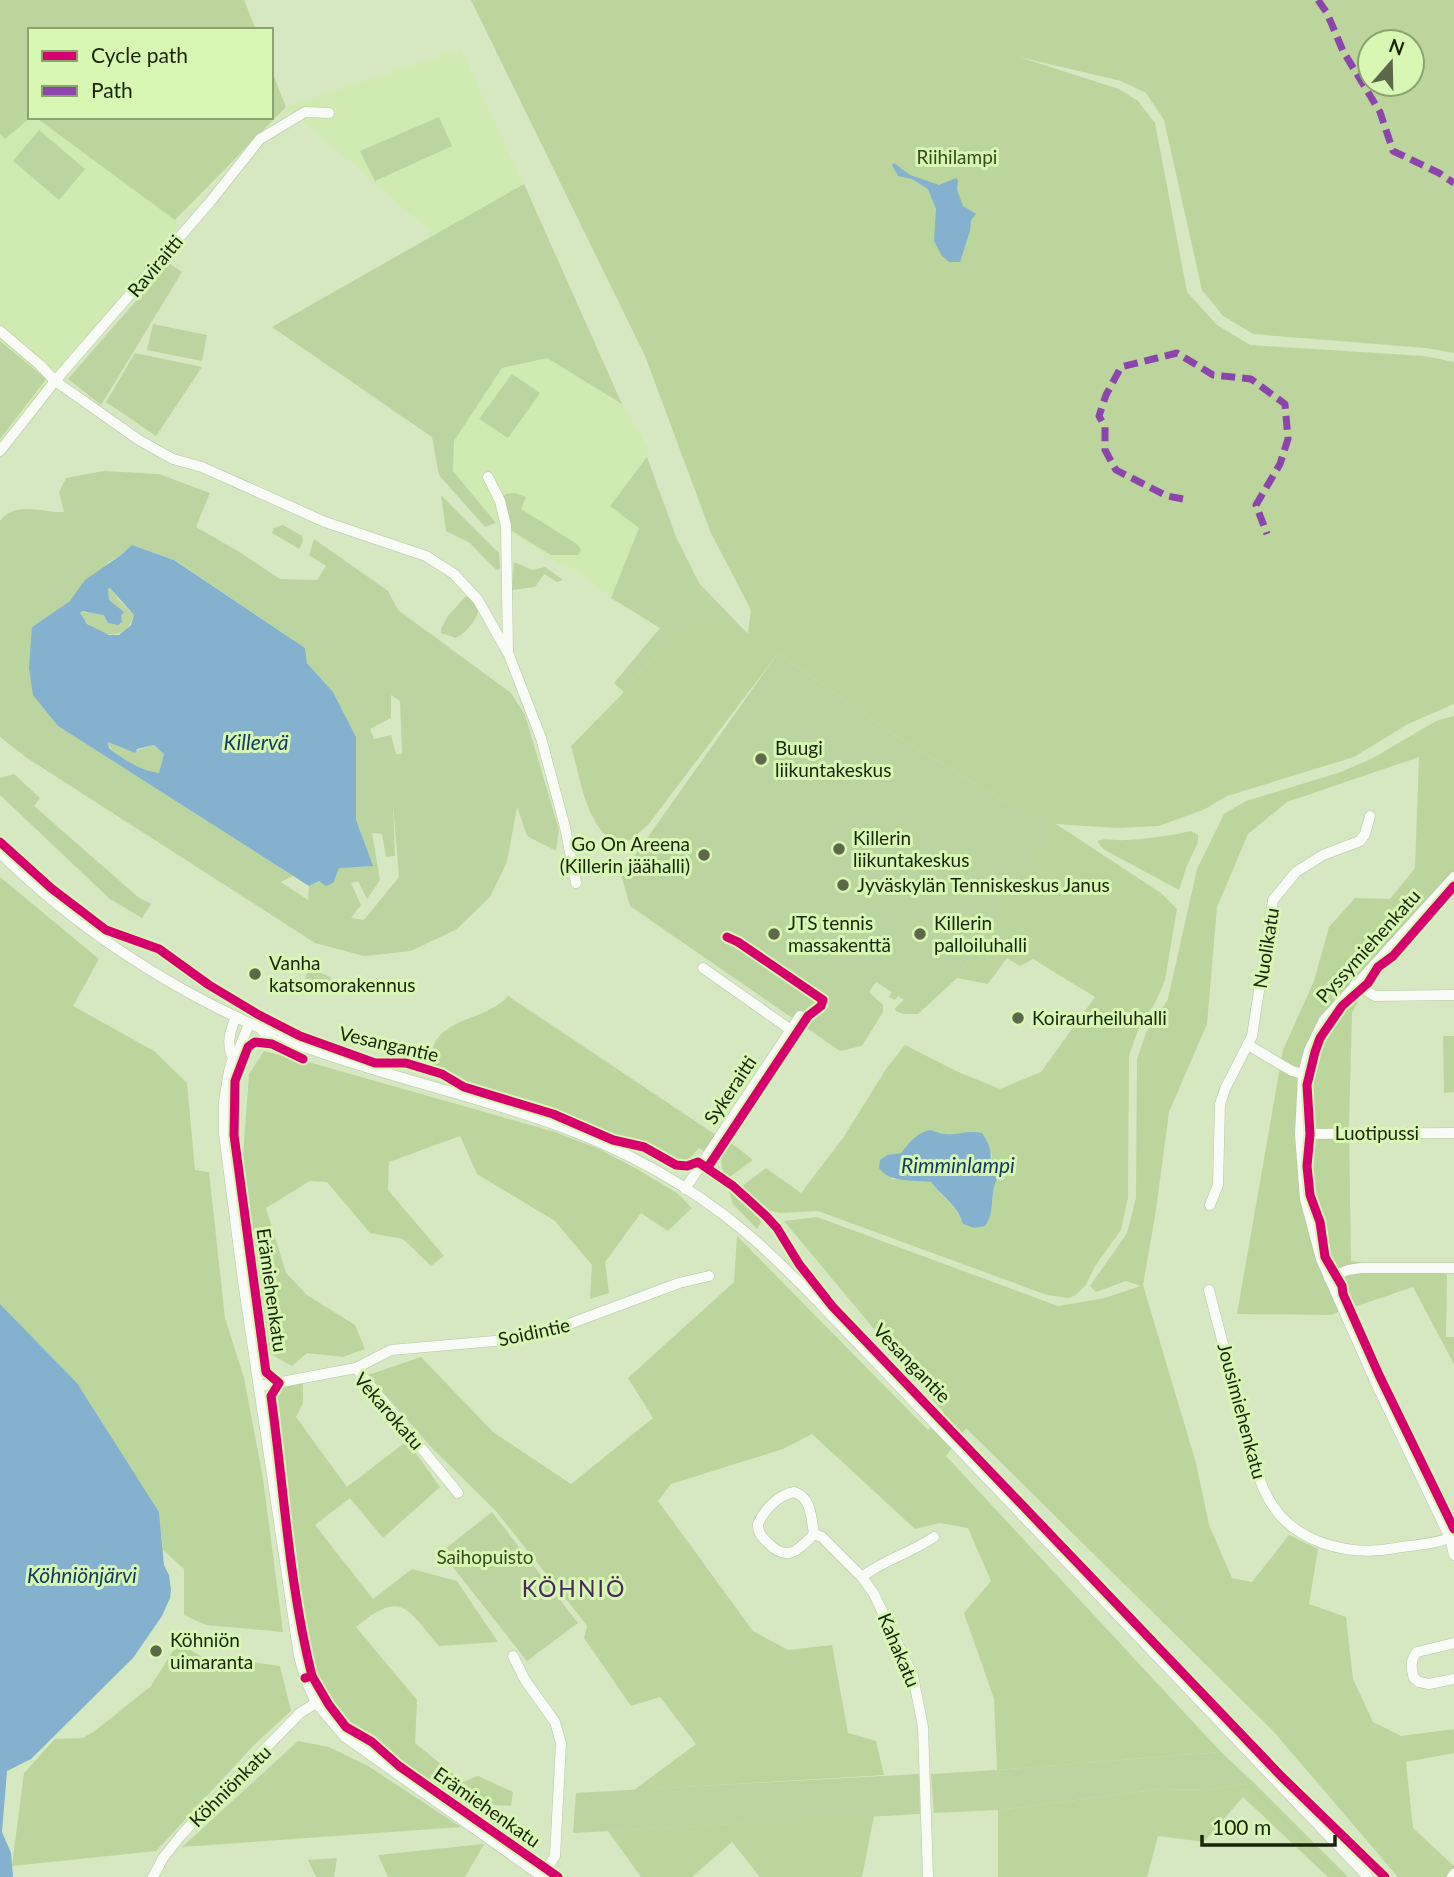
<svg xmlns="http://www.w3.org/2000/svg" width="1454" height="1877" font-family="Lato,sans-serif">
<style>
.built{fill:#cfebb1}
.green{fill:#bcd4a0;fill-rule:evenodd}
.forest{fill:#bbd59d;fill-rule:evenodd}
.water{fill:#83b1ce;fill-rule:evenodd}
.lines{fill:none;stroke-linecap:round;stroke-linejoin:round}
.minor-casing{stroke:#b7c5a7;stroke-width:11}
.minor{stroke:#f9fcf6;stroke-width:10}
.quiet{stroke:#8e44ad;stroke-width:7;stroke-dasharray:14 7;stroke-linecap:butt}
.cycleway-casing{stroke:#d7f7b3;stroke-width:13}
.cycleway{stroke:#d6006c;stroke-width:9}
.poi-dot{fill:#5b694a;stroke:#d7f7b3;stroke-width:2.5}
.labels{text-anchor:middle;stroke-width:6;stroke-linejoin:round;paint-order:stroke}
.park-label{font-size:19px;fill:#364c19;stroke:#d7f7b3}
.street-label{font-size:19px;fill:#19250a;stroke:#d7f7b3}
.poi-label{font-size:19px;fill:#19250a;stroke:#d7f7b3;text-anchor:start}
.water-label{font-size:21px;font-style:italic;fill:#123d62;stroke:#d7f7b3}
.quarter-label{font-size:23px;letter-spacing:2px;fill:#492861;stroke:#d7f7b3}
</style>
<rect width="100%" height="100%" fill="#d6e8c2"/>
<g class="built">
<path d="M461,49L524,184L435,235L286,107Z"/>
<path d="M31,117H35L175,220L177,231L0,443V134L5,139Z"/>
<path d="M547,358L622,404L648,447L647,457L610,506L639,527L611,598L575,569L564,567L496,523L453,471L454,441L502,368Z"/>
</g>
<g class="green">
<path d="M439,117L452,146L375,181L360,151Z"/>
<path d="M39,130L85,169L59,200L13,161Z"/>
<path d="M524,184L622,404L547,358L502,368L454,441L453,471L496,523L485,527L439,475L432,437L272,327Z"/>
<path d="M169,263L182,272L101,405L68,379Z"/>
<path d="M153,324L207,335L202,361L147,350Z"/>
<path d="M0,341L46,379L0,439Z"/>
<path d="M135,353L202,367L156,436L106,402Z"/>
<path d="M512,374L540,393L508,438L479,419Z"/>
<path d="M647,457L676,537L699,583L748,634L715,621L659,650L624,692L614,683L660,628L611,598L639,528L610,506Z"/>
<path d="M104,471L159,474L210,493L196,527L241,553L280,579L317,580L326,566L309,555L314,539L388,591L398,610L511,693L525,715L559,830L556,851L527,836L517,807L507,862L490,897L457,929L411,951L364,956L315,943L27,758L0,737V521C15,500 43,513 64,512L59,492L66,478ZM132,545L175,560L305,648L307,663L333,692L356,737V820L319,881L309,886L308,900L281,882L293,876L58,726L32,627L70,601L109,562L121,555ZM391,695L400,701L402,754H396L391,735L374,739L370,729L391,718ZM393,803L399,877L364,920L351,918L361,905L351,883L358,881L367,899L380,880L372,833L382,834L386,857L395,856Z"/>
<path d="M514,493L526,497L521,509L577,544L581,550L578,555H551L512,531L503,497L506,494Z"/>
<path d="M441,495L499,553L500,569L496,570L470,543L446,531Z"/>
<path d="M283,525L302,536L303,541L299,549L272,533L274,528Z"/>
<path d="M514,562L532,570L545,567L563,580L557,582L544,574L535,587L512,590Z"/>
<path d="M111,588L118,599L134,615C125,646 93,636 79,613L82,611L87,613L109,600L108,589Z"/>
<path d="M466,596L480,606C478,618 467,632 456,638L441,633V629L448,616Z"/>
<path d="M778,653L893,734L1003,801L1055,823L957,978L918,1014H903L896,1011L895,1008L904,1000L898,996L895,1000L889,997L892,992L876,982L869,992L883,1005V1012L862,1046L840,1051L630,906L621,875Z"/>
<path d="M108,742L132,752L154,745L164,754L159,774C146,771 110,756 108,742Z"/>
<path d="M14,774L40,798L34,806L138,897L151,904L142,918L110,899L0,795V778Z"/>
<path d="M314,970L330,977L334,984L331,991L305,979L307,973Z"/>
<path d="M492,1512L578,1623L527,1661L441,1552Z"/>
<path d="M1221,1752L1254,1783L1210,1790L1162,1789L998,1810L934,1813L931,1774L997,1770Z"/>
<path d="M919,1774L920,1814L573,1833L576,1793Z"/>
<path d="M337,1858L334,1877H316L308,1860Z"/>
</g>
<g class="forest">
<path d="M0,0H244L256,30H30L31,117L5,139L0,134Z"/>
<path d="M471,0H1454V353L1426,348L1253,334L1223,316L1202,290L1164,120L1146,93L1121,81L1019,57L1119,89L1138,101L1155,123L1187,292L1217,325L1250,345L1424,356L1454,362V704L1408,724L1354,757L1227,796L1205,809L1159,826L1117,828L1056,824L1161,893L1177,909L1165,980L1156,1001L1138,1030L1129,1056L1128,1198L1121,1230L1095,1266L1086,1285L1076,1295L1068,1298L1047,1295L818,1211L780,1213L767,1210L741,1187L766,1168L801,1193L843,1138L886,1069L905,1045L956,1071L1000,1089L1041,1072L1095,997L1033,959L1020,966L1007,958L988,984L957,978L1054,823L1003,801L893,734L778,653L648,825L630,840L617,845C585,824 581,780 571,746L624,692L659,650L693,624L715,621L748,633L751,610L711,533L645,356ZM1370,42H1412V84H1370ZM931,1130L941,1135H964L992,1154L990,1169L997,1179C989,1196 996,1211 985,1225L974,1228L963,1224C956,1204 942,1198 931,1182L892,1179L887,1155L901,1153Z"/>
<path d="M271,69L286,107L175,220L35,117H271Z"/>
<path d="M1454,716V873L1359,999L1352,1013L1349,1126L1351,1261L1447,1274L1446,1337H1454V1364L1413,1287L1330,1315L1237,1314L1283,1050L1314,981L1329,927L1355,898L1390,899L1415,868L1419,757L1287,802L1248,834L1217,907L1207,1024L1169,1112L1156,1210L1143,1285L1196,1463L1209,1525L1232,1578L1252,1582L1289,1535L1318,1549L1309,1604L1346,1617L1353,1679L1373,1722L1401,1736L1454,1729V1753L1406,1762L1413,1828L1454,1866V1877H1398L1274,1732L966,1428L946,1456L1221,1752L997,1770L994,1699L964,1613L991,1581L968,1528L940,1523L915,1529L812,1434L783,1449L671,1484L658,1501L753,1631L788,1650L832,1645L848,1733L876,1741L884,1775L634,1790L696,1744L660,1697L631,1706L584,1638L587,1626L581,1618L495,1510L432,1448L368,1375L421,1357L493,1432L571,1484L653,1418L628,1378L734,1282L737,1236L928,1430L944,1413L784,1221L817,1217L1058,1306L1105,1298L1141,1286L1126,1281L1096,1292L1090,1286L1127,1233L1136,1198L1137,1059L1146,1033L1168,999L1197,869L1224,814L1246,801L1341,772L1373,758L1436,721Z"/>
<path d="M1191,831L1198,835V842L1186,868L1179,890L1103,849L1097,841C1106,837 1115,841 1124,840C1147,839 1169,836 1191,831Z"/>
<path d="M0,877L99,959L73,1006L154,1051L187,1083L195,1170L209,1172L225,1318L244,1378L263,1478L283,1632L206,1625L184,1615V1569L163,1550L159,1512L77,1383L0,1304Z"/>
<path d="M508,996L716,1135L705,1152L699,1148L688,1160L679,1161L634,1140L612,1136L556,1112L463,1085L446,1072L432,1068C433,1061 431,1051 434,1045C446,1017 489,1019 508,996Z"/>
<path d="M1443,1036H1454V1092L1444,1093Z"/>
<path d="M264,1051L312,1063L555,1132L599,1149L635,1168L677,1193L692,1208L668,1231L641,1213L605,1262L609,1293L590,1299L592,1265L555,1221L477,1174L460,1136L389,1162L388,1190L444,1256L431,1266L403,1239L370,1233L327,1182L310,1181L266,1208L286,1273L307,1295L355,1325L365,1349L343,1357L307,1353L292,1366L269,1353L243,1156L249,1074Z"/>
<path d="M726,1139L753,1160L728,1178C717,1167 722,1153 726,1139Z"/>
<path d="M728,1188L758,1214L761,1222L757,1229L733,1204Z"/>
<path d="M303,1383V1403L296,1417L347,1487L407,1441L440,1487L383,1538L350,1498L315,1525L373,1599L412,1569L457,1581L498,1642L439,1646C406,1608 402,1589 356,1627L417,1700L415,1743L463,1782L478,1776L513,1792L511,1806L455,1802L402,1766L374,1740L353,1729L315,1675L310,1655L275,1397L280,1388Z"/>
<path d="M178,1643L204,1658L232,1659L280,1666L291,1711L255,1744L156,1851L12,1866L24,1773L55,1739L83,1738L96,1730L151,1686Z"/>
<path d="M298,1741L329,1747L368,1766L461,1827L182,1847Z"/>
<path d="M1254,1783L1348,1877H1328L1243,1797L1204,1842L1158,1836L1147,1877H998V1810L1162,1789L1210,1790Z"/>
<path d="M874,1816L862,1877H760L732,1842L692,1877H641L608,1831Z"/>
<path d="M484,1844L465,1877H388L378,1855Z"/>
</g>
<g class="water">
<path d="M894,163L910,175L939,185L956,178L958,180L957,190L963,206L976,214L971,220L970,231L960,262H949L942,256L934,241L936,209L928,189L912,179L898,176L892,165Z"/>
<path d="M132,545L174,560L305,648L307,663L333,692L356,737V820L373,866L339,868L333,883L326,886L319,881L309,886L58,726L33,695L29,668L32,627L70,601L85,580L121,555ZM110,588L134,615L131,625L119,635H109L87,624L80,613L82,611L104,615L108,623L118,625L122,622L121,616L124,612L109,600L108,589ZM108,742L135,753L137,749L154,745L164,754L159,773C142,771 122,759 109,748Z"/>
<path d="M931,1130C953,1140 962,1129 982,1133C991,1146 992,1154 990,1169L997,1179C989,1196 996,1211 985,1226L974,1228L963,1224C957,1204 942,1197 931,1182C914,1180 889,1183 879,1168L880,1160L887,1155L901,1153C910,1142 917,1132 931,1130Z"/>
<path d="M0,1304L77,1383L159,1512L164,1565L169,1575L171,1590L170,1598L162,1616L133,1658L31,1759L7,1771L2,1832L11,1853L13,1877H0Z"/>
</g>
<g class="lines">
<defs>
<g id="minor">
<path d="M0,331L40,365L55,381L139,440L173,459L202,467L325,522L426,556L454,574L478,600L509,655L541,738L565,827L576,883"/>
<path d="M0,451L55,381L210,202L260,139L305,112L329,113"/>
<path d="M488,477L500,501L506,526L508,651"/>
<path d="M0,853C74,926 165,986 260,1028C270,1040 279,1044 294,1043C381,1076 472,1094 559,1126C625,1150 690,1186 744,1231C766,1249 786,1270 806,1289L1368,1877"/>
<path d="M1454,877L1324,1020L1309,1051L1303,1074L1300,1134L1305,1199L1321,1259L1375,1381L1450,1538L1454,1555"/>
<path d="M703,968L791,1030"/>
<path d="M1355,984L1375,996L1454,995"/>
<path d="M249,1024L237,1054L233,1058L229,1071L224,1101V1134L243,1281L299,1656L305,1678L316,1703L345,1737L543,1877"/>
<path d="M260,1028C275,1027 284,1031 294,1043"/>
<path d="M1248,1045L1292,1071L1303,1074"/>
<path d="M233,1058C226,1044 230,1031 236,1017"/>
<path d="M1300,1134L1454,1133"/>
<path d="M685,1189L800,1016"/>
<path d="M1210,1205L1218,1185L1220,1104L1225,1089L1252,1036L1273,900L1296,872L1323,855L1360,841L1365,834L1370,816"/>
<path d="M1329,1278L1348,1270L1361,1268H1454"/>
<path d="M1209,1290C1219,1330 1230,1369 1240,1409C1248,1438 1253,1469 1267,1496C1291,1543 1348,1557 1396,1548C1415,1545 1437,1544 1454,1536"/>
<path d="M356,1368L391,1350L506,1340L545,1333L679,1283L709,1276"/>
<path d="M260,1386L356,1368L458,1493"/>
<path d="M794,1492C812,1498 811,1518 814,1534C798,1550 788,1563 768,1543C762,1537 758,1534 758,1524C764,1510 778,1495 794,1492Z"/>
<path d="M814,1534L822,1537L862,1577L874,1594L913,1676L923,1727L928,1877"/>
<path d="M862,1577C883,1560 911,1553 934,1537"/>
<path d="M1454,1643L1417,1652C1410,1660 1411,1668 1414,1678L1419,1682L1429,1684L1454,1679"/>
<path d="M513,1656L525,1680L555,1722L561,1743L555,1856L542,1876"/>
<path d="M153,1877L163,1858L183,1833L300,1713L316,1703"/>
<path d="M1452,1877L1454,1874"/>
</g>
</defs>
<use href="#minor" class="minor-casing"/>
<use href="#minor" class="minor"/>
<g class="quiet">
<path d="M1318,0L1327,13L1343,51L1380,112L1393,151L1439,173L1454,183"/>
<path d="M1183,499L1167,496L1116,470L1105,450V427L1099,416L1106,395L1121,367L1177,353L1213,375L1251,379L1285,404L1288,439L1280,464L1256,505L1267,534"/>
</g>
<defs>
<g id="cycleway">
<path d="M0,842L51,888L106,930L159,949L209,985L259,1015L300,1036L375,1063H406L442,1074L464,1087L553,1114L613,1140L644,1147L676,1165L687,1166L698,1162L733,1186L766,1216L777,1228L799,1264L832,1306L1281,1776L1385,1877"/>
<path d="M1454,886L1393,956L1378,967L1368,983L1342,1006L1320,1038L1315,1052L1307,1085L1310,1134L1307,1166L1310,1195L1320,1222L1325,1257L1342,1286L1343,1294L1379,1375L1454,1529"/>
<path d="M303,1059L272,1044L255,1042L248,1047L235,1081L234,1135L266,1372L279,1383L271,1396C284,1489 289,1585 312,1676"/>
<path d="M708,1167L808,1016L821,1006L823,1000L738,942L727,937"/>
<path d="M305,1678L312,1676L329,1705L346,1727L372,1742L399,1766L558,1877"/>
</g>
</defs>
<use href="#cycleway" class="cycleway-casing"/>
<use href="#cycleway" class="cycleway"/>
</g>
<g class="poi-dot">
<circle cx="761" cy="759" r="7"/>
<circle cx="839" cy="849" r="7"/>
<circle cx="704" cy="855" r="7"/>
<circle cx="843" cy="885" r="7"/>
<circle cx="774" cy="934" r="7"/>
<circle cx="920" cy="934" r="7"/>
<circle cx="255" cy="974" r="7"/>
<circle cx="1018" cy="1018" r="7"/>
<circle cx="156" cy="1651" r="7"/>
</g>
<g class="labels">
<g class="park-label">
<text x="957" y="164">Riihilampi</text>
<text x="485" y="1564">Saihopuisto</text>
</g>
<g class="street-label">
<text transform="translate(155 266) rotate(-50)" y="7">Raviraitti</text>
<text transform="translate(1368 946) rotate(-48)" y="7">Pyssymiehenkatu</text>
<text transform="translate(1266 948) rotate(-81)" y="7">Nuolikatu</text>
<text transform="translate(389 1044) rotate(13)" y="7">Vesangantie</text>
<text transform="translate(730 1090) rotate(-56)" y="7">Sykeraitti</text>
<text x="1377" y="1140">Luotipussi</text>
<text transform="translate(272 1290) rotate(82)" y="7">Erämiehenkatu</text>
<text transform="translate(534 1332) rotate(-12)" y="7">Soidintie</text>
<text transform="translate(912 1363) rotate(46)" y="7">Vesangantie</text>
<text transform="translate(389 1411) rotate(49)" y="7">Vekarokatu</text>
<text transform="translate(1242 1411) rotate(75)" y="7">Jousimiehenkatu</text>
<text transform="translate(899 1650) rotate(67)" y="7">Kahakatu</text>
<text transform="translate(230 1786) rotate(-45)" y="7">Köhniönkatu</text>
<text transform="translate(487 1807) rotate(35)" y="7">Erämiehenkatu</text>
</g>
<g class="poi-label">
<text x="775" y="755">Buugi<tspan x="775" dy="22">liikuntakeskus</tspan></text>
<text x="853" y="845">Killerin<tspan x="853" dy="22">liikuntakeskus</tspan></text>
<text x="690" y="851" text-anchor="end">Go On Areena<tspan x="690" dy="22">(Killerin jäähalli)</tspan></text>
<text x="857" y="892">Jyväskylän Tenniskeskus Janus</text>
<text x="788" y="930">JTS tennis<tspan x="788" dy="22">massakenttä</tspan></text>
<text x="934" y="930">Killerin<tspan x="934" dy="22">palloiluhalli</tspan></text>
<text x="269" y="970">Vanha<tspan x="269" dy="22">katsomorakennus</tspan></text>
<text x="1032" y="1025">Koiraurheiluhalli</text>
<text x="170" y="1647">Köhniön<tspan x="170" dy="22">uimaranta</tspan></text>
</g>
<g class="water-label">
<text x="256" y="750">Killervä</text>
<text x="958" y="1173">Rimminlampi</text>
<text x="82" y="1583">Köhniönjärvi</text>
</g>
<g class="quarter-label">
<text x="574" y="1597">KÖHNIÖ</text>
</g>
</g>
<rect x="28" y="28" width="245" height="91" fill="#d7f7b3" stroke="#8ba36f" stroke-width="2"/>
<rect x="42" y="51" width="35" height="10" fill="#d6006c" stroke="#8ba36f" stroke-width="2"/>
<text x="91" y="63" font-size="21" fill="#19250a">Cycle path</text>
<rect x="42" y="86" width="35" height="10" fill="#8e44ad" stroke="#8ba36f" stroke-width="2"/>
<text x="91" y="98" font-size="21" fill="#19250a">Path</text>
<g transform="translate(1391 63) rotate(20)"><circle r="33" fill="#d7f7b3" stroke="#8ba36f" stroke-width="2"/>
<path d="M0-5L12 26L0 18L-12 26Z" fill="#5b694a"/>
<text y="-10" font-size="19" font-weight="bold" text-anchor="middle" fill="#19250a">N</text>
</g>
<path d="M1202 1835v10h133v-10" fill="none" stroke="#19250a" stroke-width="3.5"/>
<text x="1212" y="1835" font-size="21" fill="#19250a" stroke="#d7f7b3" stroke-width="5" paint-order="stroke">100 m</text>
</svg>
